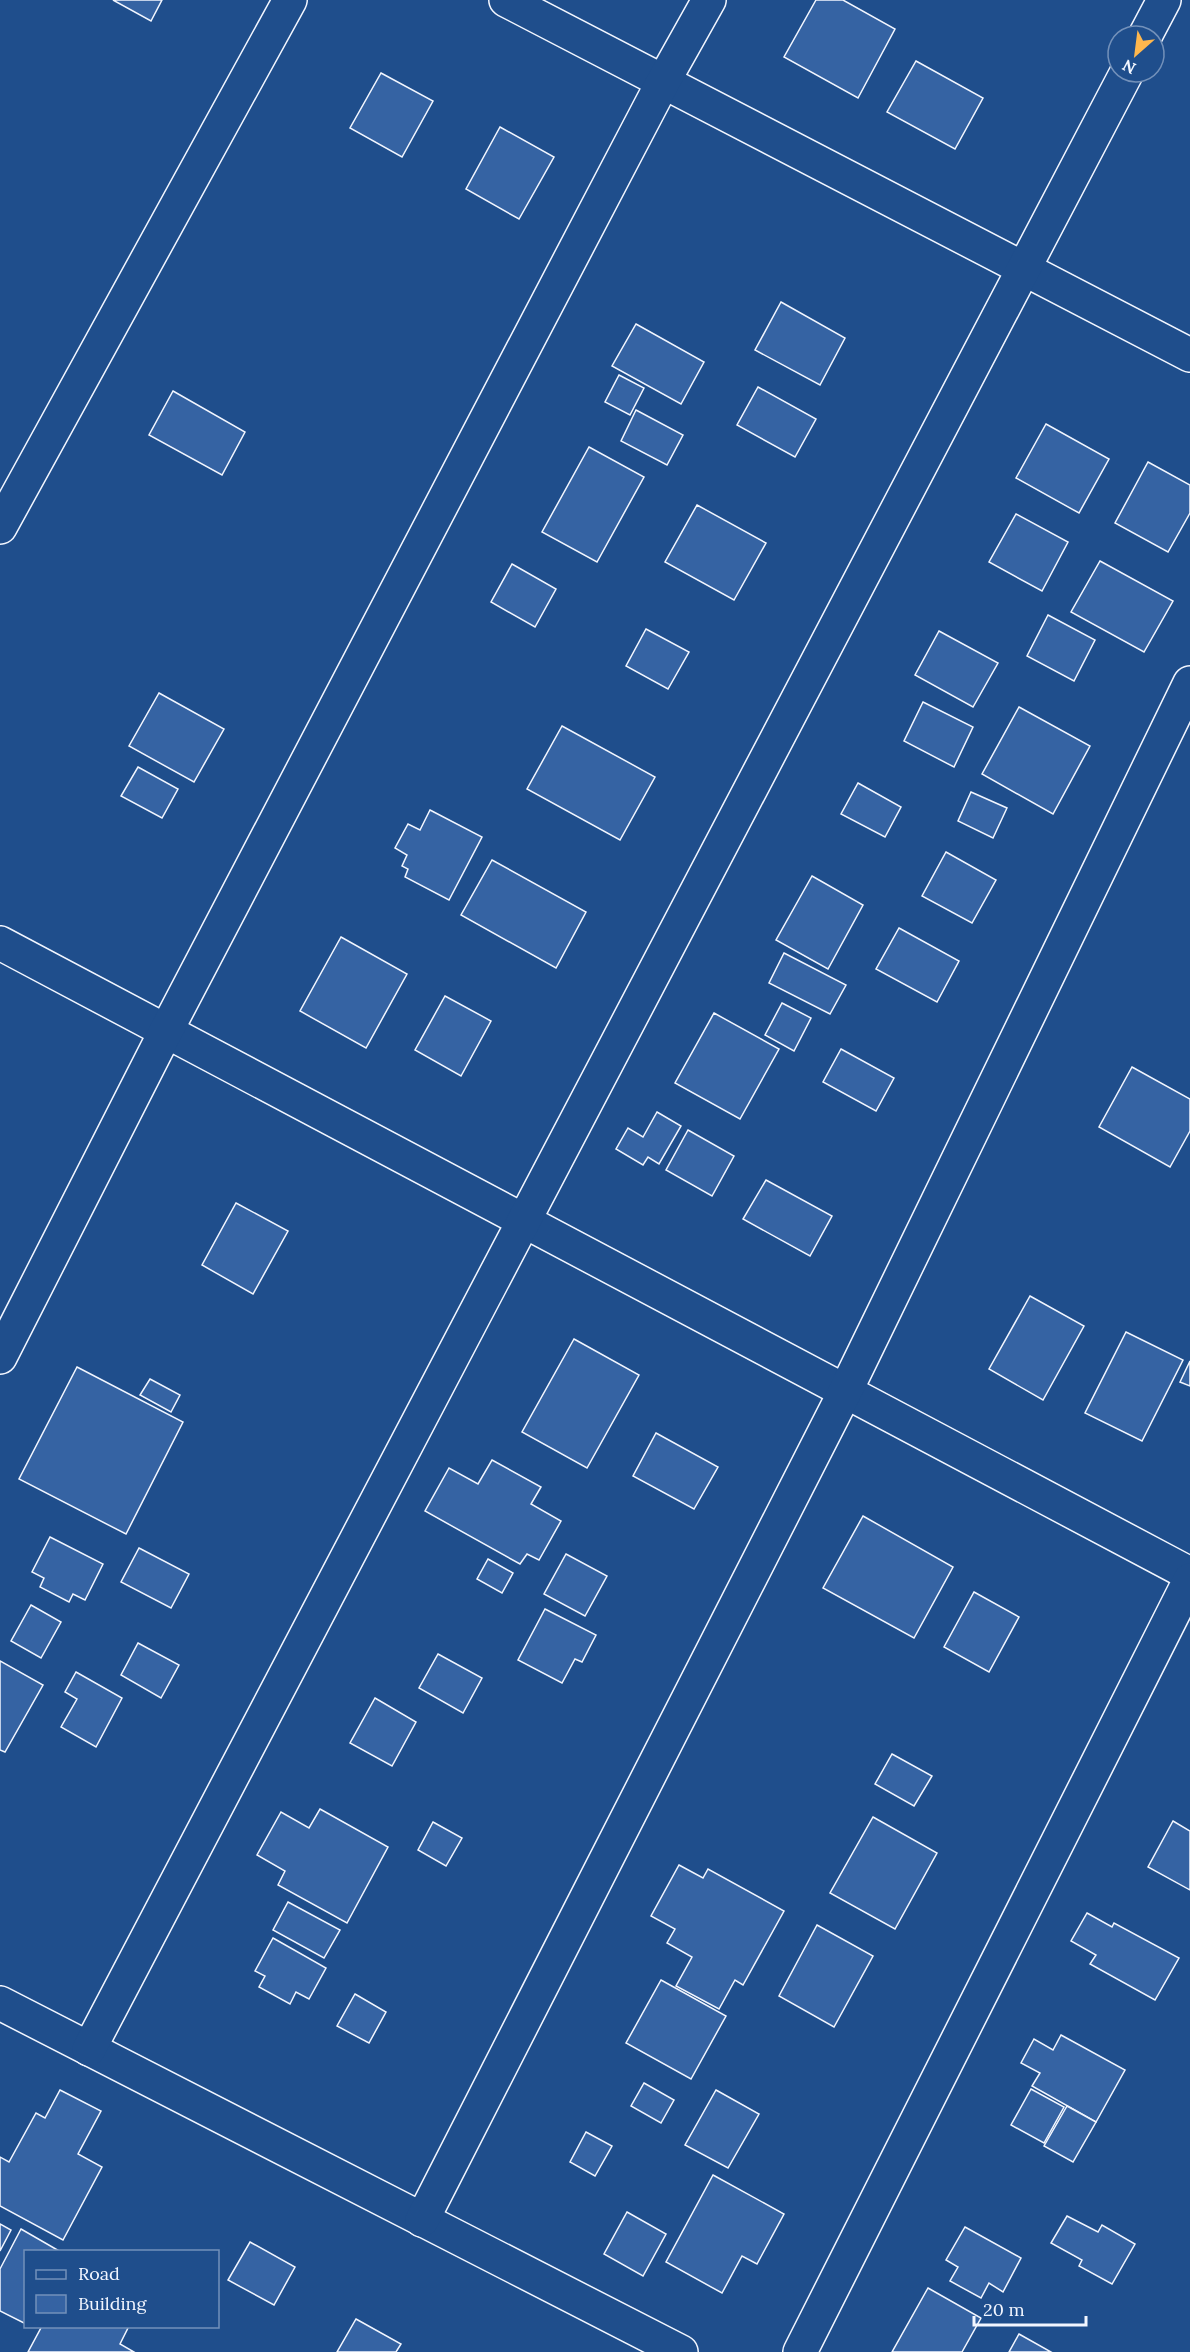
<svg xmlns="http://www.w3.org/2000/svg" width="1190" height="2352" font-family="Lora,serif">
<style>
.building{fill:#3563a3;stroke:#f2f6ff;stroke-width:1.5}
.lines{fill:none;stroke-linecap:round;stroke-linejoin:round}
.street-casing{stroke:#f2f6ff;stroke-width:36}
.street{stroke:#1f4e8c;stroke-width:33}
</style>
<rect width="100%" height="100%" fill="#1f4e8c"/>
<g class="building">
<path d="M113,0H162L151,21Z"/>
<path d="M816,0H843L895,29L858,98L784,57Z"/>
<path d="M916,61L983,98L955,149L887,112Z"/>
<path d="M381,73L433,101L402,157L350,128Z"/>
<path d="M500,127L554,157L519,219L466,189Z"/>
<path d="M781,302L845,338L820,385L755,350Z"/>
<path d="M636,324L704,362L681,404L612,366Z"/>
<path d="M619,375L644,388L630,415L605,402Z"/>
<path d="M758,387L816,419L795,457L737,425Z"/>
<path d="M173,391L245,432L222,475L149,435Z"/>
<path d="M636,410L683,435L667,465L621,441Z"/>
<path d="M1046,424L1109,459L1079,513L1016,478Z"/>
<path d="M589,447L644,477L597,562L542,532Z"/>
<path d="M1148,462L1190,485V513L1168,552L1115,523Z"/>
<path d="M697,505L766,543L734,600L665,562Z"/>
<path d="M1016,514L1068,542L1042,591L989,562Z"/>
<path d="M1100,561L1173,601L1144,652L1071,612Z"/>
<path d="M512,564L556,589L535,627L491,602Z"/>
<path d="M1048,615L1095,640L1074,681L1027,656Z"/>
<path d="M646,629L689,652L668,689L626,666Z"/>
<path d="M939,631L998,663L973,707L915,675Z"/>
<path d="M159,693L224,729L194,782L129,746Z"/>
<path d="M923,702L973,727L954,767L904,741Z"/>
<path d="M1019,707L1090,746L1053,814L982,774Z"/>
<path d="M562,726L655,777L620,840L527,789Z"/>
<path d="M138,767L178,789L162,818L121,796Z"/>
<path d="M858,783L901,807L885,837L841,814Z"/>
<path d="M971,792L1007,808L993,838L958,821Z"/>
<path d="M430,810L482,837L449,900L405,877L408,869L402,866L407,855L395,848L408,824L420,830Z"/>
<path d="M946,852L996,880L972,923L922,896Z"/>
<path d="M492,860L586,912L556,968L461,915Z"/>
<path d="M812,876L863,905L828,969L776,940Z"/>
<path d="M899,928L959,961L937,1002L876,969Z"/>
<path d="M341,937L407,974L366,1048L300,1011Z"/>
<path d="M784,953L846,985L830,1014L769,983Z"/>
<path d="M445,996L491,1021L461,1076L415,1050Z"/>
<path d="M782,1003L811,1018L794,1051L765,1035Z"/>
<path d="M714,1013L779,1049L740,1119L675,1083Z"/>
<path d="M841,1049L894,1078L876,1111L823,1082Z"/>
<path d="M1132,1067L1190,1099V1131L1170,1167L1099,1127Z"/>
<path d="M657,1112L681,1126L659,1164L648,1157L643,1165L616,1149L628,1128L643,1137Z"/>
<path d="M688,1130L734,1156L712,1196L666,1170Z"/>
<path d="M766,1180L832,1216L810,1256L743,1219Z"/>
<path d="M236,1203L288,1231L253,1294L202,1265Z"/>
<path d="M1030,1296L1084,1326L1043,1400L989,1369Z"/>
<path d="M1126,1332L1183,1360L1142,1441L1085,1413Z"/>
<path d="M574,1339L639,1375L587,1468L522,1432Z"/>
<path d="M1190,1361V1386L1180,1382Z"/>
<path d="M77,1367L183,1422L126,1534L19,1479Z"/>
<path d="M150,1379L180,1395L171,1412L140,1395Z"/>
<path d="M656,1433L718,1467L694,1509L633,1476Z"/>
<path d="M492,1460L541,1487L531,1504L561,1521L539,1560L527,1554L520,1564L425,1511L449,1468L478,1484Z"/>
<path d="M863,1516L953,1567L914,1638L823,1588Z"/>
<path d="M50,1537L103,1564L85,1600L73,1594L69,1602L40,1587L44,1578L32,1572Z"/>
<path d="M139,1548L189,1574L171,1608L121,1582Z"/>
<path d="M566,1554L607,1576L585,1616L544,1594Z"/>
<path d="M488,1559L513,1573L502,1593L477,1579Z"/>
<path d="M974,1592L1019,1617L989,1672L944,1647Z"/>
<path d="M31,1605L61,1622L41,1658L11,1641Z"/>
<path d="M545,1609L596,1635L582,1662L575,1659L562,1683L518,1660Z"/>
<path d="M138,1643L179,1665L161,1698L121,1675Z"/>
<path d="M438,1654L482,1678L463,1713L419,1688Z"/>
<path d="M0,1661L43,1685L5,1752L0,1750Z"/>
<path d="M76,1672L122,1698L96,1747L61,1727L77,1699L65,1692Z"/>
<path d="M375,1698L416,1722L392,1766L350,1743Z"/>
<path d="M892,1754L932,1776L914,1806L875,1784Z"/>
<path d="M320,1809L388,1847L347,1923L278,1885L285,1871L257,1855L281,1812L309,1828Z"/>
<path d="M873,1817L937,1853L895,1929L830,1893Z"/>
<path d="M1173,1821L1190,1831V1890L1148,1867Z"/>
<path d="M433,1822L462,1838L446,1866L418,1850Z"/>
<path d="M679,1865L703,1878L708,1869L784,1911L743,1985L735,1980L719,2009L676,1986L692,1957L667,1943L675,1929L651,1916Z"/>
<path d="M288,1902L340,1930L324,1958L273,1930Z"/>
<path d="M1087,1913L1112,1927L1114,1923L1179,1958L1155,2000L1090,1964L1096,1955L1071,1941Z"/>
<path d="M817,1925L873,1956L834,2027L779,1996Z"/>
<path d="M273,1938L326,1968L309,1999L296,1992L290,2004L259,1987L265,1976L255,1971Z"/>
<path d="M661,1980L726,2016L691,2079L626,2043Z"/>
<path d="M355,1994L386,2012L369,2043L337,2026Z"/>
<path d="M1061,2035L1125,2070L1096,2122L1032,2086L1040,2073L1021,2063L1034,2039L1053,2050Z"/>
<path d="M644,2083L674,2100L661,2123L631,2106Z"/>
<path d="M1031,2089L1064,2107L1044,2143L1011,2125Z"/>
<path d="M60,2090L101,2111L78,2154L102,2167L63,2240L0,2206V2157L9,2162L36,2113L45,2118Z"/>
<path d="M716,2090L759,2114L728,2168L685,2145Z"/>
<path d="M1067,2106L1096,2122L1073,2162L1044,2146Z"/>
<path d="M586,2132L612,2146L595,2176L570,2162Z"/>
<path d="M713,2175L784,2214L757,2264L742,2256L722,2293L666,2262Z"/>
<path d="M627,2212L666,2234L643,2276L604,2254Z"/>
<path d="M1067,2216L1098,2232L1102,2225L1135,2244L1112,2284L1079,2266L1082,2260L1051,2243Z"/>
<path d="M0,2224L11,2230L0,2251Z"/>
<path d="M965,2227L1021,2258L1003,2292L989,2283L981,2298L950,2281L958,2267L946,2260Z"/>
<path d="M21,2229L61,2252H26V2324L0,2311V2269Z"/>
<path d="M250,2242L295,2267L274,2305L228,2280Z"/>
<path d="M928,2288L981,2318L962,2352H892Z"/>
<path d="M356,2319L401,2344L396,2352H337Z"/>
<path d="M42,2326H129L120,2344L134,2352H28Z"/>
<path d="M1019,2334L1051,2352H1009Z"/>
</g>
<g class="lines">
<defs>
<g id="street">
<path d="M506,0L1190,355"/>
<path d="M1145,36L1164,0"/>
<path d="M0,527L290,0"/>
<path d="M0,943L1190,1574"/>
<path d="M0,1357L166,1031L663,82L709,0"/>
<path d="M0,2003L681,2352"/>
<path d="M89,2049L1127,72"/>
<path d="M422,2220L845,1392L1190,683"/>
<path d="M800,2352L1190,1580"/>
</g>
</defs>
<use href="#street" class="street-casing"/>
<use href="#street" class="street"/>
</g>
<rect x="24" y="2250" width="195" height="78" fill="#1f4e8c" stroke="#7391ba" stroke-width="1.5"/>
<rect x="36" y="2270" width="30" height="9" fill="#1f4e8c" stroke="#7391ba" stroke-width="1.5"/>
<text x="78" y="2280" font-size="18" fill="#f2f6ff">Road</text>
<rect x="36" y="2295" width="30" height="18" fill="#3563a3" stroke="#7391ba" stroke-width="1.5"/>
<text x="78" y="2310" font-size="18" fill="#f2f6ff">Building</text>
<g transform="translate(1136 54) rotate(208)"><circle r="28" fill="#1f4e8c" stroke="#7391ba" stroke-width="1.5"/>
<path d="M0-4.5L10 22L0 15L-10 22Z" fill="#ffb74d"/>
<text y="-9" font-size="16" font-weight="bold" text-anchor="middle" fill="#f2f6ff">N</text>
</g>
<path d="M974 2316v9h112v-9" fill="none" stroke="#f2f6ff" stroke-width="3"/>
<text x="983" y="2316" font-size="18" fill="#f2f6ff" stroke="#1f4e8c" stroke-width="4.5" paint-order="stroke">20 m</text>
</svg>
